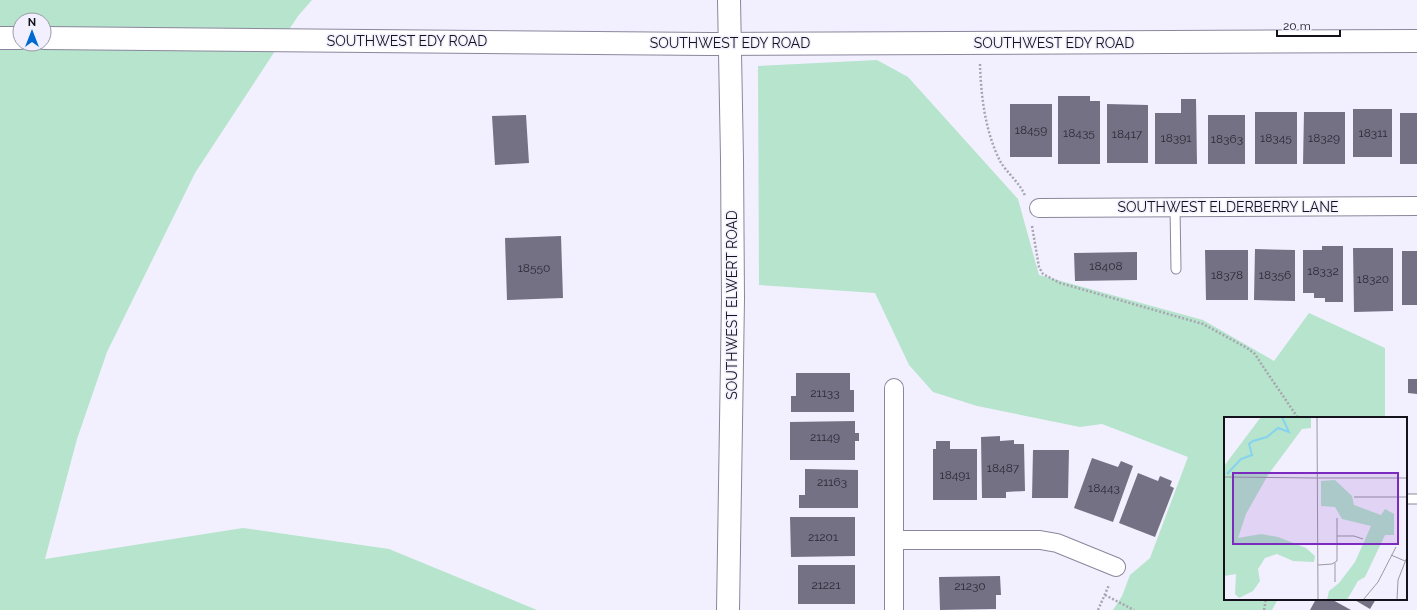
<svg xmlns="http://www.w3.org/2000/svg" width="1417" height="610" font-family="Raleway,sans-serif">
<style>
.green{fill:#b6e4cd;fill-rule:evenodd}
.building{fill:#747185}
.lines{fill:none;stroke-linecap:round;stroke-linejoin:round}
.lane-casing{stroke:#8a879c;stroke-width:11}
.street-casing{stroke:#8a879c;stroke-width:20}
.secondary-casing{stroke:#8a879c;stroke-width:24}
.path{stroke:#a7a5b1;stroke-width:2.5;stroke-dasharray:2 2;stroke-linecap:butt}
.lane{stroke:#fff;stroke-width:9}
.street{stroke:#fff;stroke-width:18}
.secondary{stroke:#fff;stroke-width:22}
.labels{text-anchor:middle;stroke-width:3;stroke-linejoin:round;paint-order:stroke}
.number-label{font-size:12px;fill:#2c2a36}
.street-label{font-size:14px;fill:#14131b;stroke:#f2f0fe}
.inset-river{fill:none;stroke:#86d3ef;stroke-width:2}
.inset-road{fill:none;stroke:#9998a3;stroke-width:1}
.view{fill:#7b2cbf;fill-opacity:0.15;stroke:#7b2cbf;stroke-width:2}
.inset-edge{fill:none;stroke:#14131b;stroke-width:2}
</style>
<rect width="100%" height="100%" fill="#f2f0fe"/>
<g class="green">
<path d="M0,0H312L298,16L195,173L107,352L77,439L45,559L243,528L389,549L537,610H0ZM20,20H44V44H20Z"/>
<path d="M877,60L908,77L1018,199L1039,275L1203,320L1274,361L1309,313L1385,348V418H1225V599H1278L1272,610H1113L1122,596L1130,575L1150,558L1188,457L1102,424L1080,427L977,406L933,392L909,365L875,293L759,285L758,66Z"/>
</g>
<g class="building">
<path d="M1058,96H1090V101H1100V164H1058Z"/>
<path d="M1181,99H1196L1197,164H1155V113H1181Z"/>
<rect x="1010" y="104" width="42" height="53"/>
<path d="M1107,104L1148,105V163H1107Z"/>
<rect x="1353" y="109" width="39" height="48"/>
<rect x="1255" y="112" width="42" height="52"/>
<path d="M1304,112H1345V164H1303Z"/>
<rect x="1400" y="113" width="17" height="51"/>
<path d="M526,115L529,163L495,165L492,116Z"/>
<rect x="1208" y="115" width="37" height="49"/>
<path d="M561,236L563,298L507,300L505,238Z"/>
<path d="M1322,246H1343V302H1325V298H1314V293H1303V250H1322Z"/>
<path d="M1353,248H1393V311L1354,312Z"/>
<path d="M1255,249L1295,250V301L1254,300Z"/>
<path d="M1205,250H1248V300H1206Z"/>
<rect x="1402" y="251" width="15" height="54"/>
<path d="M1137,252V280L1075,281L1074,253Z"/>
<path d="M796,373H850V390H854V412H791V396H796Z"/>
<path d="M1408,379H1417V394L1408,393Z"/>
<path d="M855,421V433H859V441H855V460H790V422Z"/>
<path d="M1000,436V441L1014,440V444H1024L1025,491L1006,492V498H982L981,437Z"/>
<path d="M936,441H950V449H977V500H933V449H936Z"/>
<path d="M1033,450H1069L1068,498H1032Z"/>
<path d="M1092,458L1118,467L1121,461L1133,466L1113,522L1074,508Z"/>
<path d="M805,469L858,470V508H799V495H805Z"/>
<path d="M1138,473L1158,481L1160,476L1172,481L1170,486L1174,488L1155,537L1119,523Z"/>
<path d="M790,517H855V556L791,557Z"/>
<rect x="798" y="565" width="57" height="39"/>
<path d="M1000,576L1001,595H996V609L940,610L939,577Z"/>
<path d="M1316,599H1331L1351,610H1310Z"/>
<path d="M1353,599H1376L1370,609Z"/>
</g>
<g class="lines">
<defs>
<g id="lane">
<path d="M1175,207L1176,269"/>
<path d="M1406,499H1417"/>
</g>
<g id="street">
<path d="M1039,208L1417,206"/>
<path d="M894,388V610"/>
<path d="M894,540H1040L1057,543L1116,567"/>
</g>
<g id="secondary">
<path d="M0,38H20"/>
<path d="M44,38L710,44L1417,41"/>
<path d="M728,610L733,299L732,158L729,0"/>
</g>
</defs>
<use href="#lane" class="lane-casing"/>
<use href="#street" class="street-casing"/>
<use href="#secondary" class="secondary-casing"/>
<g class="path">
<path d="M980,64C981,96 985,131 1000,161C1006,172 1021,184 1025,196"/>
<path d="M1032,226L1039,267L1043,274L1060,283L1203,324L1247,348L1255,354L1262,365L1298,418"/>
<path d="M1105,595L1134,610"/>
<path d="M1098,610L1109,585"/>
<path d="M1264,610L1266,599"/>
</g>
<use href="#lane" class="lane"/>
<use href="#street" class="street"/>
<use href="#secondary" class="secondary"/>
</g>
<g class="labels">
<g class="number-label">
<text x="1031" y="134">18459</text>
<text x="1079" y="137">18435</text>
<text x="1373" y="137">18311</text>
<text x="1127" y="138">18417</text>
<text x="1176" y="142">18391</text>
<text x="1276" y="142">18345</text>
<text x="1324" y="142">18329</text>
<text x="1227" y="143">18363</text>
<text x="1106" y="270">18408</text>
<text x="534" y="272">18550</text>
<text x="1323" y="275">18332</text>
<text x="1227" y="279">18378</text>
<text x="1275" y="279">18356</text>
<text x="1373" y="283">18320</text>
<text x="825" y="397">21133</text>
<text x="825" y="441">21149</text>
<text x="1003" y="472">18487</text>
<text x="955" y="479">18491</text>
<text x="832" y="486">21163</text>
<text x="1104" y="492">18443</text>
<text x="823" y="541">21201</text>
<text x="826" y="589">21221</text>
<text x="970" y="590">21230</text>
</g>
<g class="street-label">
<text x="407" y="46">SOUTHWEST EDY ROAD</text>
<text x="730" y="48">SOUTHWEST EDY ROAD</text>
<text x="1054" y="48">SOUTHWEST EDY ROAD</text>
<text x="1228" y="212">SOUTHWEST ELDERBERRY LANE</text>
<text transform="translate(732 305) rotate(-90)" y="5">SOUTHWEST ELWERT ROAD</text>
</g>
</g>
<g transform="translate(1224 417)">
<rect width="183" height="183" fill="#f2f0fe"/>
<path d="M37,0H87V11L78,12L44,58L22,97L14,121L37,117L54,120L82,131L91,139L90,145L69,144L53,137L41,141L34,152L36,164L29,174L15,181L11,177L12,157L0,159V49ZM111,63L128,79L130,88L157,98L161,92L170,97V118H161L141,160L134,164L123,183H103L105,174L115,166L131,145L147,109L118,102L111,90L97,89V64Z" fill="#b6e4cd"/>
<path class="inset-river" d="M3,57L17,42L28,38L25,27L29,24L43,20L54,11L65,15L58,0"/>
<path class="inset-road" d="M93,0L94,183M0,60L93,61M94,61H183M130,80H183M113,119H130L139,122M167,138L181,144M94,148L108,147L113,144V101M111,165V146M139,183L154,165L172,130M173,183L174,163L183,140"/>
<path class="view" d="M9,56H174V127H9Z"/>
<rect width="183" height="183" class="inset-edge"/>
</g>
<g transform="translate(32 32)"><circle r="19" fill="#f2f0fe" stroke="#9998a3"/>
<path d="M0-3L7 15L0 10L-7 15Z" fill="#0169d1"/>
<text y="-6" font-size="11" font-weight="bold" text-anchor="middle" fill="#14131b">N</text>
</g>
<path d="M1277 30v6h63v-6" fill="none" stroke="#14131b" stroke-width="2"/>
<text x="1283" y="30" font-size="12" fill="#14131b" stroke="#f2f0fe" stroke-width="3" paint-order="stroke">20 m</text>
</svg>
